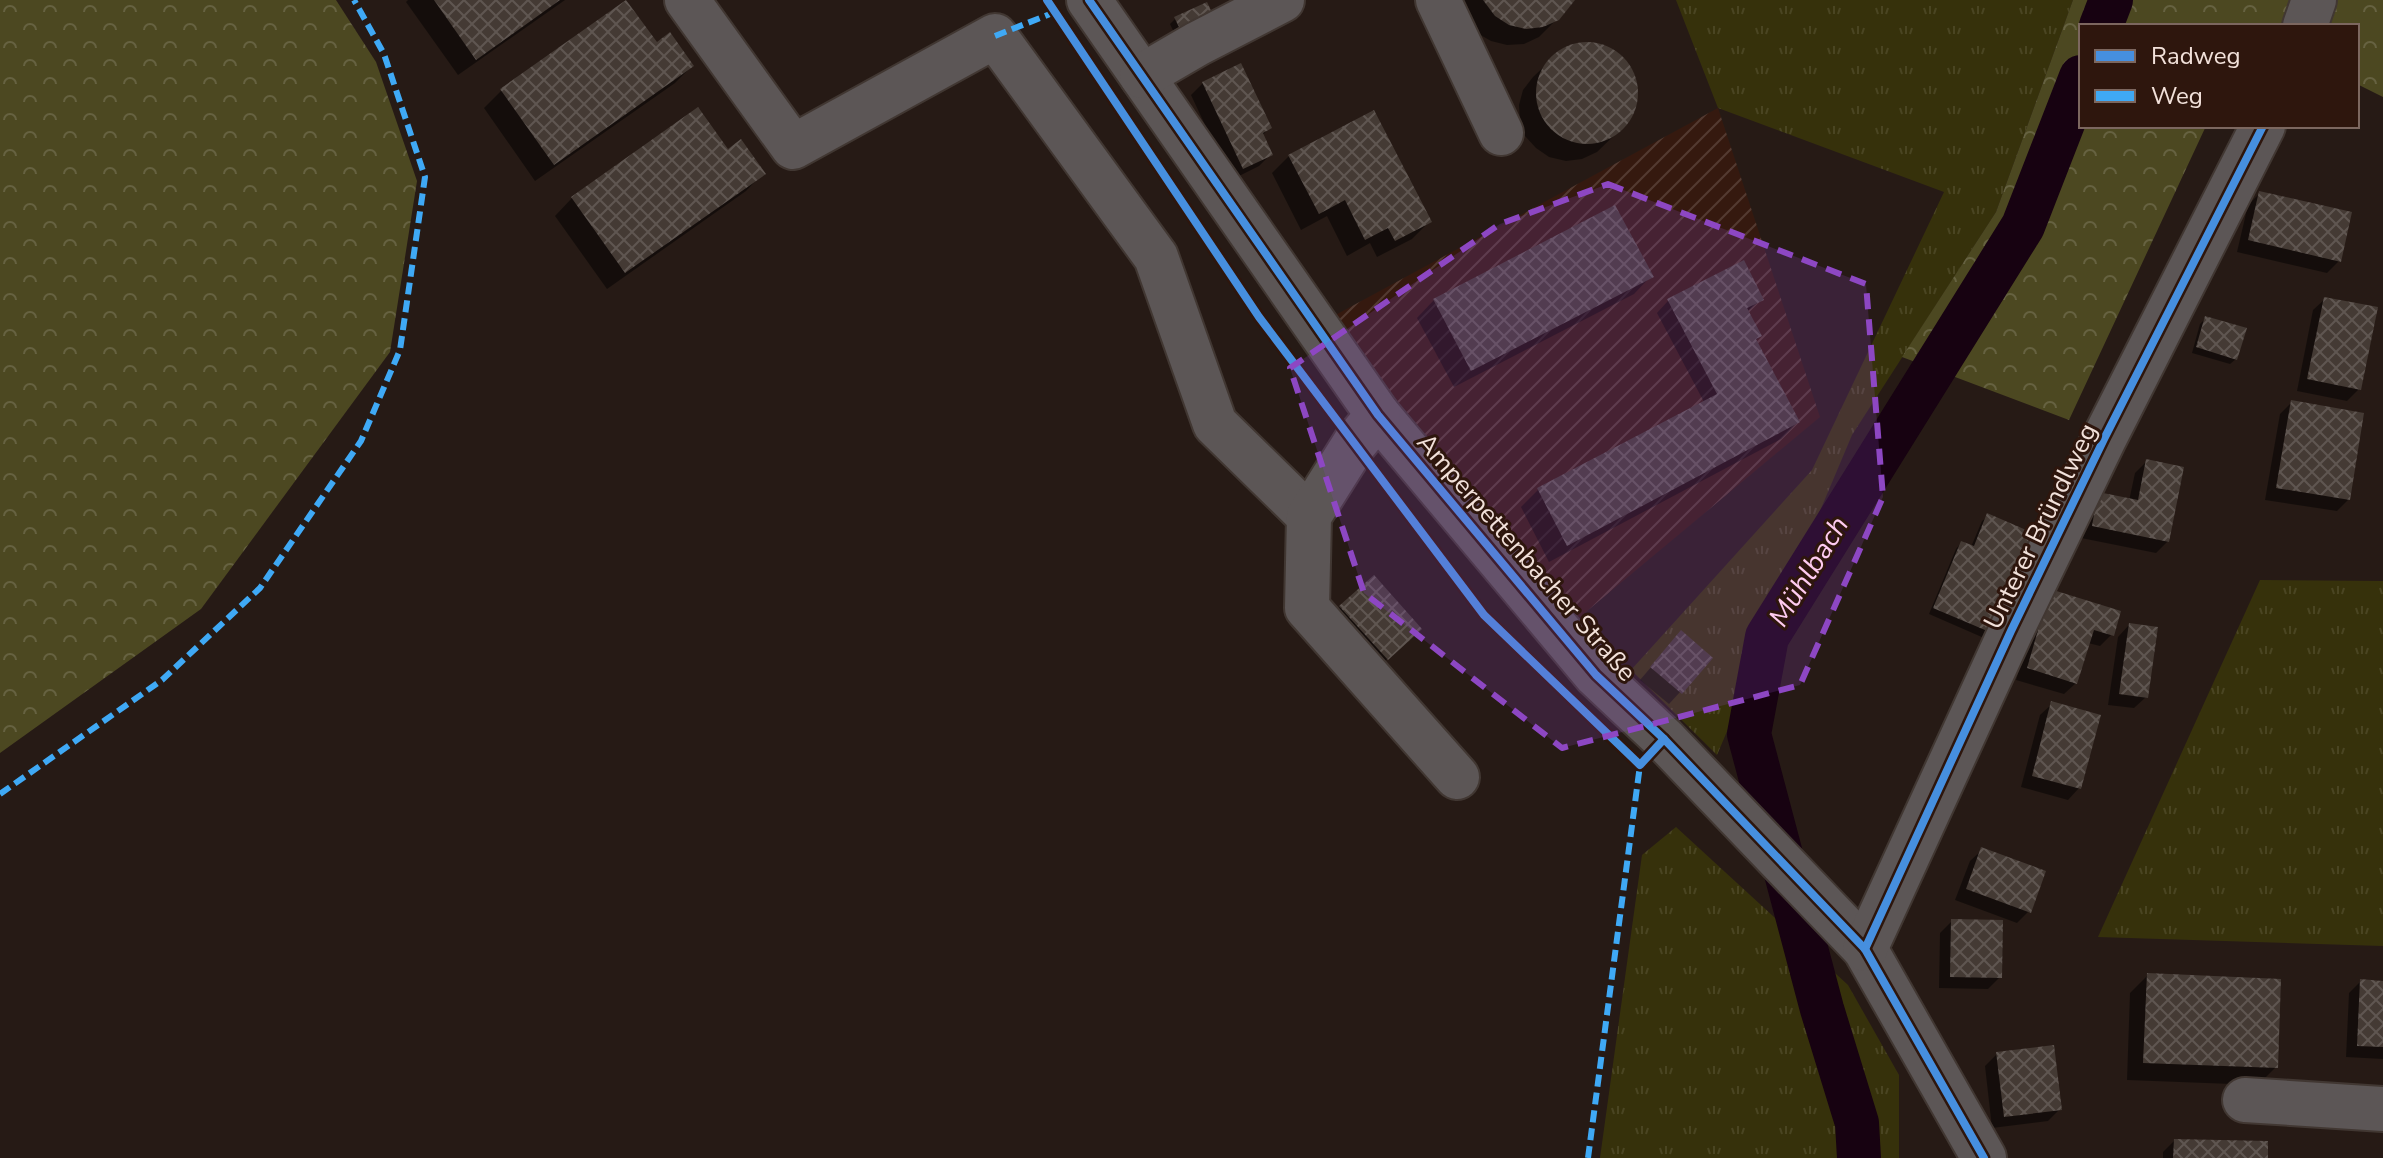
<svg xmlns="http://www.w3.org/2000/svg" width="2383" height="1158" font-family="'Nunito Sans',sans-serif">
<style>
.industrial{fill:url(#industrial-furrows)}
.grass{fill:url(#grass-tufts)}
.forest{fill:url(#forest-crowns)}
.shadow{fill:#0007}
.lines{fill:none;stroke-linecap:round;stroke-linejoin:round}
.canal{stroke:#170211;stroke-width:44}
.building{fill:url(#building-cross-hatch)}
.minor-casing{stroke:#413732;stroke-width:48}
.minor{stroke:#5c5656;stroke-width:44}
.quiet{stroke:#3fa9f5;stroke-width:6;stroke-dasharray:12 6;stroke-linecap:butt}
.cycleway-casing{stroke:#2e160d;stroke-width:13}
.cycleway{stroke:#468fdf;stroke-width:8}
.marked{fill:#8d47c3;fill-opacity:0.2;stroke:#8d47c3;stroke-width:6;stroke-dasharray:16 10;stroke-linejoin:round}
.labels{text-anchor:middle;stroke-width:6;stroke-linejoin:round;paint-order:stroke}
.street-label{font-size:26px;fill:#f2e1da;stroke:#2e160d}
.water-label{font-size:28px;font-style:italic;fill:#fecbf0;stroke:#2e160d}
</style>
<defs>
<pattern id="industrial-furrows" width="10" height="10" patternUnits="userSpaceOnUse" patternTransform="scale(2)"><rect width="10" height="10" fill="#35190f"/><path d="M-1 1l2-2M0 10L10 0M9 11l2-2" fill="none" stroke="#533a31"/></pattern>
<pattern id="grass-tufts" width="24" height="20" patternUnits="userSpaceOnUse" patternTransform="scale(2)"><rect width="24" height="20" fill="#36310b"/><path d="M3 7l-1-3M5 7V3M7 7l1-3M15 17l-1-3M17 17v-4M19 17l1-3" fill="none" stroke="#4a4522"/></pattern>
<pattern id="forest-crowns" width="20" height="18" patternUnits="userSpaceOnUse" patternTransform="scale(2)"><rect width="20" height="18" fill="#4c4821"/><path d="M2 6a3 3 0 1 1 6 0M12 15a3 3 0 1 1 6 0" fill="none" stroke="#666241"/></pattern>
<pattern id="building-cross-hatch" width="8" height="8" patternUnits="userSpaceOnUse" patternTransform="scale(2)"><rect width="8" height="8" fill="#443a34"/><path d="M0 0l8 8M0 8l8-8" fill="none" stroke="#5f5651"/></pattern>
</defs>
<rect width="100%" height="100%" fill="#261a15"/>
<path class="industrial" d="M1718,108L1820,417L1575,621L1328,319Z"/>
<g class="grass">
<path d="M1676,0H2073L1996,212L1852,435L1717,755L1631,670L1812,470L1944,192L1718,108Z"/>
<path d="M2260,580L2383,581V946L2098,937Z"/>
<path d="M1676,827L1848,985L1899,1075V1158H1600L1642,855Z"/>
</g>
<g class="forest">
<path d="M0,0H336L376,62L417,181L390,352L201,609L0,753Z"/>
<path d="M2073,0H2383V97L2357,84V26H2081V126H2206L2069,420L1902,357L1996,212Z"/>
</g>
<g class="shadow">
<path d="M408,0H565L458,75L406,2Z"/>
<path d="M1461,0H1573L1570,6L1539,37L1524,44L1507,45L1491,41L1477,33Z"/>
<path d="M627,2L656,44L692,66L675,83L535,181L484,108L501,91Z"/>
<path d="M1206,4L1177,39L1170,24L1176,18Z"/>
<path d="M1579,43L1595,44L1611,49L1624,59L1633,74L1637,90L1635,107L1628,122L1597,152L1582,159L1566,161L1549,157L1536,148L1525,136L1520,121L1519,105L1523,90L1533,77L1564,48Z"/>
<path d="M1203,83L1269,128L1262,136L1271,154L1259,166L1231,180L1191,95Z"/>
<path d="M728,152L763,173L746,191L607,289L555,216L572,198Z"/>
<path d="M1289,156L1430,221L1412,239L1377,257L1370,243L1347,256L1327,216L1301,230L1272,173Z"/>
<path d="M2260,193L2339,261L2327,273L2237,252L2248,205Z"/>
<path d="M1651,276L1634,294L1454,387L1417,318L1434,300Z"/>
<path d="M1762,299L1747,312L1760,336L1755,341L1798,422L1781,439L1549,562L1521,507L1538,490L1704,402L1657,313L1668,301Z"/>
<path d="M2325,299L2359,389L2347,401L2297,391L2313,310Z"/>
<path d="M2206,318L2236,359L2230,364L2192,353L2200,324Z"/>
<path d="M2291,403L2349,499L2337,511L2265,500L2280,414Z"/>
<path d="M2147,461L2168,541L2156,553L2081,538L2087,506L2129,501L2135,473Z"/>
<path d="M1988,516L2031,534L1984,638L1929,614L1956,549L1961,543L1971,547L1982,521Z"/>
<path d="M2039,603L2112,634L2100,646L2088,643L2076,683L2064,694L2016,680Z"/>
<path d="M1340,607L1408,640L1375,670L1329,619Z"/>
<path d="M2129,625L2146,697L2134,708L2108,705L2118,637Z"/>
<path d="M1670,645L1680,692L1669,704L1640,680Z"/>
<path d="M2052,704L2079,788L2068,800L2021,787L2040,715Z"/>
<path d="M1982,850L2029,911L2017,923L1955,900L1970,861Z"/>
<path d="M1952,921L2000,977L1988,989L1939,988L1940,933Z"/>
<path d="M2147,976L2276,1067L2258,1085L2127,1080L2130,993Z"/>
<path d="M2361,981L2383,983V1059L2346,1057L2349,993Z"/>
<path d="M1997,1054L2060,1109L2048,1121L1992,1128L1985,1066Z"/>
<path d="M2174,1141L2266,1158H2163V1152Z"/>
</g>
<g class="lines">
<g class="canal">
<path d="M2101,26L2111,0"/>
<path d="M1859,1158L1857,1123L1822,1009L1749,734L1767,637L2023,226L2081,77"/>
</g>
</g>
<g class="building">
<path d="M434,0H560L476,60Z"/>
<path d="M626,0L657,42L670,32L694,66L554,165L500,89Z"/>
<path d="M1483,0H1575L1559,20L1543,27L1526,29L1509,25L1495,16Z"/>
<path d="M1207,2L1215,19L1183,35L1174,17Z"/>
<circle cx="1587" cy="93" r="51"/>
<path d="M1241,63L1272,128L1263,133L1273,155L1243,169L1202,82Z"/>
<path d="M698,107L728,149L741,139L766,174L625,273L571,197Z"/>
<path d="M1374,110L1432,222L1395,241L1388,228L1365,240L1345,200L1319,214L1288,155Z"/>
<path d="M2259,191L2352,212L2341,262L2248,240Z"/>
<path d="M1615,205L1654,277L1471,371L1433,299Z"/>
<path d="M1744,260L1764,300L1747,308L1762,336L1756,339L1800,422L1567,546L1537,488L1717,394L1667,299Z"/>
<path d="M2324,297L2378,307L2361,390L2307,379Z"/>
<path d="M2205,316L2247,328L2237,360L2196,347Z"/>
<path d="M2291,400L2364,413L2350,500L2276,488Z"/>
<path d="M2146,459L2184,467L2169,542L2092,526L2098,492L2138,500Z"/>
<path d="M1987,513L2033,533L1992,633L1933,608L1961,541L1974,546Z"/>
<path d="M1374,575L1422,629L1388,660L1339,606Z"/>
<path d="M2050,589L2121,611L2114,636L2094,630L2077,684L2027,668Z"/>
<path d="M2129,623L2158,627L2148,698L2119,694Z"/>
<path d="M1681,630L1713,658L1682,694L1650,667Z"/>
<path d="M2051,701L2101,715L2081,789L2032,776Z"/>
<path d="M1981,847L2046,871L2031,913L1966,889Z"/>
<path d="M1951,919L2003,920L2002,978L1950,977Z"/>
<path d="M2147,973L2281,979L2278,1068L2143,1063Z"/>
<path d="M2360,979L2383,981V1047L2357,1046Z"/>
<path d="M2054,1045L2062,1110L2004,1117L1996,1052Z"/>
<path d="M2174,1139L2268,1141V1158H2173Z"/>
</g>
<g class="lines">
<defs>
<g id="minor">
<path d="M687,0L793,147L995,36L1156,257L1215,424L1309,516"/>
<path d="M1089,0L1378,415L1596,675L1664,739L1865,949L1984,1158"/>
<path d="M1438,0L1501,133"/>
<path d="M2305,26L2314,0"/>
<path d="M1142,76L1197,44L1282,0"/>
<path d="M1378,415L1355,443L1309,516L1307,608L1457,777"/>
<path d="M1865,949L2011,631L2104,439L2263,126"/>
<path d="M2245,1100L2383,1109"/>
</g>
</defs>
<use href="#minor" class="minor-casing"/>
<use href="#minor" class="minor"/>
<g class="quiet">
<path d="M995,36L1055,12"/>
<path d="M0,794L162,680L260,588L361,441L400,350L425,177L384,54L354,0"/>
<path d="M1588,1158L1640,765L1645,760"/>
</g>
<defs>
<g id="cycleway">
<path d="M1047,0L1259,317L1484,615L1640,765L1664,739"/>
<path d="M1089,0L1378,415L1596,675L1664,739L1865,949L1984,1158"/>
<path d="M1865,949L2011,631L2104,439L2263,126"/>
</g>
</defs>
<use href="#cycleway" class="cycleway-casing"/>
<use href="#cycleway" class="cycleway"/>
</g>
<path class="marked" d="M1608,184L1866,284L1883,497L1800,685L1562,748L1364,593L1290,368L1500,224Z"/>
<g class="labels">
<g class="street-label">
<text transform="translate(2040 526) rotate(-64)" y="9">Unterer Bründlweg</text>
<text transform="translate(1527 557) rotate(49)" y="9">Amperpettenbacher Straße</text>
</g>
<g class="water-label">
<text transform="translate(1808 571) rotate(-58)" y="10">Mühlbach</text>
</g>
</g>
<rect x="2079" y="24" width="280" height="104" fill="#2e160d" stroke="#7c675f" stroke-width="2"/>
<rect x="2095" y="50" width="40" height="12" fill="#468fdf" stroke="#7c675f" stroke-width="2"/>
<text x="2151" y="64" font-size="24" fill="#f2e1da">Radweg</text>
<rect x="2095" y="90" width="40" height="12" fill="#3fa9f5" stroke="#7c675f" stroke-width="2"/>
<text x="2151" y="104" font-size="24" fill="#f2e1da">Weg</text>
</svg>
